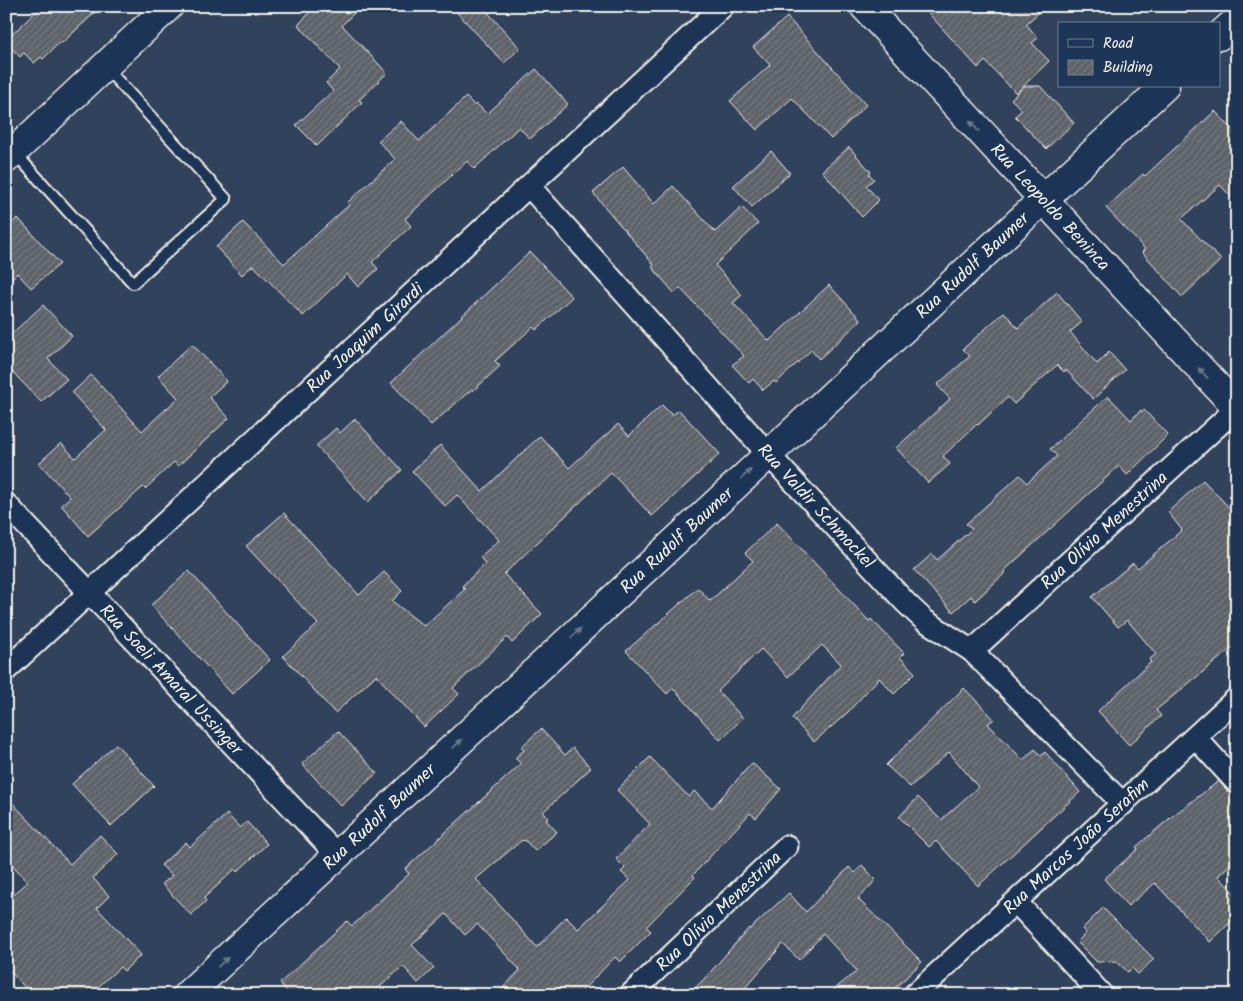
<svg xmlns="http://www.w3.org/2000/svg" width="1243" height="1001" font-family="Kalam,sans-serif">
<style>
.building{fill:url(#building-hatch);stroke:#f4f1e8}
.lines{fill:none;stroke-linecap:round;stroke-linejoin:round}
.lane-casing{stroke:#f4f1e8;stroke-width:14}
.street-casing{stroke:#f4f1e8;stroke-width:25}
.secondary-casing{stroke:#f4f1e8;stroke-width:31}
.primary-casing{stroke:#f4f1e8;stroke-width:31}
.lane{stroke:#1d3557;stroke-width:10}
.street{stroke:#1d3557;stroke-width:21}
.secondary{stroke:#1d3557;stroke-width:28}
.primary{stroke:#1d3557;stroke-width:28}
.oneway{fill:#68778a}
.labels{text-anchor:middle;stroke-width:4;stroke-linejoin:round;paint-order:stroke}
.street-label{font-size:18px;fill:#f4f1e8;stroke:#1d3557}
</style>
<defs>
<pattern id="building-hatch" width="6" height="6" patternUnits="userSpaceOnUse" patternTransform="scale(1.25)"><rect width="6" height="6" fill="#5d6268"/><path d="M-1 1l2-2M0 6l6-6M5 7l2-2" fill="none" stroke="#75797e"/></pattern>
</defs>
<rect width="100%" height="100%" fill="#30425c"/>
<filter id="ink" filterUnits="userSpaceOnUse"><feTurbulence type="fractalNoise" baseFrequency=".02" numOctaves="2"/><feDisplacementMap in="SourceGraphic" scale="10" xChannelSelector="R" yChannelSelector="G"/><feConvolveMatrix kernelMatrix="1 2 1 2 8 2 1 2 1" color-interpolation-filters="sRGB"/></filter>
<g filter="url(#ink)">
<g class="building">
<path d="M42,6H102L62,43L60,42L43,59L41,57L34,63L24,53L20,57L6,42V40Z"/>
<path d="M316,6H361L342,25L387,73L359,100L362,102L317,146L296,125L333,91L326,83L340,69L298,25Z"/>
<path d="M451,6H482L520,48L504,63Z"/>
<path d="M922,6H1046L1026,24L1038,38L1032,43L1049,61L1016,93L985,61L978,68Z"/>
<path d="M787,17L866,105L831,139L792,98L757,130L730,101L770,65L753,47Z"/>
<path d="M536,69L568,104L530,139L519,127L474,169L467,161L405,219L411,226L372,262L378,269L358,287L347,274L303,316L253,265L242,275L216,247L243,222L284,264L349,205L348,202L395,159L378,141L401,121L419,141L466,97L475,106L477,104L487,114Z"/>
<path d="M1025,86H1040L1074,123L1046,149L1015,116L1022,110L1011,99Z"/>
<path d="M1215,111L1237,134V203L1220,185L1181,219L1221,260L1182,297L1142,252L1145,249L1106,208L1143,174L1145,176Z"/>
<path d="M849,147L871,172L869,174L874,179L866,186L879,200L862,217L822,171Z"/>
<path d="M771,151L790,173L752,207L733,186Z"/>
<path d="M623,167L654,204L673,186L715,232L742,207L758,224L715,265L742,295L733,303L769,341L829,285L861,320L819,359L811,350L776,383L774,381L763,390L753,379L749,383L732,365L744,356L680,288L674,293L652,267L654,265L593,193Z"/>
<path d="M18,218L60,264L31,288L17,273L6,284V228Z"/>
<path d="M530,252L572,297L536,330L533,327L495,361L500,366L473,391L472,389L431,425L391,383Z"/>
<path d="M1057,292L1082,322L1070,332L1097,364L1109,352L1125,370L1093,399L1066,370L1064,372L1057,365L1014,404L1008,397L978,425L977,424L943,456L950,464L928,483L896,448L950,399L937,385L970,356L963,349L1004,312L1018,328Z"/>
<path d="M43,305L72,336L48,359L67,379L41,402L6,365V339Z"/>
<path d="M192,344L227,381L209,397L229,418L178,466L174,462L145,489L143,487L88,536L61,505L70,497L39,463L61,443L75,458L106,430L72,393L91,375L142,431L178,398L158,376Z"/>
<path d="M1108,396L1131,420L1141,410L1142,412L1144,410L1168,435L1127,475L1119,466L1004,571L1006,572L975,601L971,596L953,612L914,570L932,554L937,560L972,529L966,524L1020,475L1027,483L1057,456L1050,449Z"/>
<path d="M662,405L672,415L679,410L720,454L652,516L611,473L504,574L542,614L512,643L507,637L453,688L459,694L424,727L376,675L335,713L283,656L318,624L246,546L284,513L359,595L384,572L402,591L392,601L424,626L465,589L462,586L485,564L480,557L499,540L457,495L445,506L412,471L440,445L482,491L540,436L569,468L618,424L629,436Z"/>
<path d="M355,419L402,470L368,502L316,446L336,428L340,433Z"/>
<path d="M1203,480L1237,516V644L1156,710L1161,716L1129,745L1098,711L1151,662L1149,660L1156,654L1127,620L1118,627L1092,597L1133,563L1138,568L1182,530L1168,512Z"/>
<path d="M777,523L869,621L871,619L904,653L900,657L915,673L894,694L879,678L847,713L814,742L792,718L841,664L822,645L788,677L761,649L718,691L743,718L720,740L673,688L667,694L626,651L698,588L710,601L753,561L745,553Z"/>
<path d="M189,571L270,660L232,694L151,605Z"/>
<path d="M964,688L994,719L988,724L1023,760L1035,749L1041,756L1045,752L1080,792L978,886L936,841L929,847L899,817L918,797L941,820L978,787L949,752L910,787L886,765Z"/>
<path d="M541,729L565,755L573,748L591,768L543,812L549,818L546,820L557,832L535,851L525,840L523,841L522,840L476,879L537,947L566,917L578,929L630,880L621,872L625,868L616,859L650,824L617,790L650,757L689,797L694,791L712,808L752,763L781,789L756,818L750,813L693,875L695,877L646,927L651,931L620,962L615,957L578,995H496L520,970L477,924L465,935L446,914L412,945L434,968L418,983L403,966L371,995H290L280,983L347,921L352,926L409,874L405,869L521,764L515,758L524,750L521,747Z"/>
<path d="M338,731L377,773L341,806L302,764Z"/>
<path d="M116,744L154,786L111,826L72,784Z"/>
<path d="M1219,781L1228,792L1237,795V858L1218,876L1237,896V916L1210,942L1155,883L1128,906L1104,879L1138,849L1136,847L1170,818Z"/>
<path d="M6,796L70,864L100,835L118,854L93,878L109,896L97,908L141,955L124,971L120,967L89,995H32L6,967V901L28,882L6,858Z"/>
<path d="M227,814L240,828L247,822L267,844L237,872L235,869L204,898L206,901L191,915L162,884L172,876L161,865L186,842L190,847Z"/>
<path d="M862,865L876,880L858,899L922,962L888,995H827L857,971L823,934L799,960L783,944L739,995H688L707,976L749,928L750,929L789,893L806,912L849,867L855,873Z"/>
<path d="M1103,908L1154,959L1138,974L1132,968L1128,972L1116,961L1097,962L1077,942L1086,933L1082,929Z"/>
</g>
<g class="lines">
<defs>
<path id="lane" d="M14,152L133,283L226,199L106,68"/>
<g id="street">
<path id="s1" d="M529,186L768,454L906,603L924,620L972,651L1123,804"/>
<path id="s2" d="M6,504L337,855"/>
<path id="s3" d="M972,651L1237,408"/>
<path id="s4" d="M6,670L723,6"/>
<path d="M1195,737L1237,783"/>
<path d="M1016,902L1102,995"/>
<path id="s5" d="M630,995L787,846"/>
<path id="s6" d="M914,995L1237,698"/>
</g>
<g id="secondary">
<path d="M1219,36L1237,20"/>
<path d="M6,159L169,6"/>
<path id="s7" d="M187,995L1165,86"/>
</g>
<g id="primary">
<path id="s8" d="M864,6L1237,408"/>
</g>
</defs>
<use href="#lane" class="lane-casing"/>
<use href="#street" class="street-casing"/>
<use href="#secondary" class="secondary-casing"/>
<use href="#primary" class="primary-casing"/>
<use href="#lane" class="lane"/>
<use href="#street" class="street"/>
<use href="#secondary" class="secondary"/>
<use href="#primary" class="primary"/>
</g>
<defs><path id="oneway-solid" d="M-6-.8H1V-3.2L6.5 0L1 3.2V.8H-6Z" transform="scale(1.25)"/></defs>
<g class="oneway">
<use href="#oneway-solid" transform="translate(974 126) rotate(-133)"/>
<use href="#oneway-solid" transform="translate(1203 373) rotate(-133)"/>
<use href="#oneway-solid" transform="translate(746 474) rotate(-43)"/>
<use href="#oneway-solid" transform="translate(576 633) rotate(-43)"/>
<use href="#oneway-solid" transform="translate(457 744) rotate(-43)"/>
<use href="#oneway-solid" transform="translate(223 962) rotate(-43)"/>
</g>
</g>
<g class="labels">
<g class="street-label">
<text dy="6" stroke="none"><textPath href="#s8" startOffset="274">Rua Leopoldo Beninca</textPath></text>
<text dy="6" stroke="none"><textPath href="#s7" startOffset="1072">Rua Rudolf Baumer</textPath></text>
<text dy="6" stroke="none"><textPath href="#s4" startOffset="489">Rua Joaquim Girardi</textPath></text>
<text dy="6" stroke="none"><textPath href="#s1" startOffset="430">Rua Valdir Schmockel</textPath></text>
<text dy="6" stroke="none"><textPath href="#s3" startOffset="179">Rua Olívio Menestrina</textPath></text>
<text dy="6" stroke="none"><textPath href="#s7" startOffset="668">Rua Rudolf Baumer</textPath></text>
<text dy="6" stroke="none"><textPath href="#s2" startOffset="241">Rua Soeli Amaral Ussinger</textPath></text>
<text dy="6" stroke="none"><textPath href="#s7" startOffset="262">Rua Rudolf Baumer</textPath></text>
<text dy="6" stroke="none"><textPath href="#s6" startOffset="220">Rua Marcos João Serafim</textPath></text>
<text dy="6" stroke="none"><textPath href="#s5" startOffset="122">Rua Olívio Menestrina</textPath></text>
</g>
</g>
<rect width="1243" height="1001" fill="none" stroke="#1d3557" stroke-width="25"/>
<rect x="12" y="12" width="1218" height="976" fill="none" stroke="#f4f1e8" stroke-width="2" filter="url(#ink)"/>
<rect x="1058" y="22" width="162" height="65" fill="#1d3557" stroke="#738091"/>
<rect x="1068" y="39" width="25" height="8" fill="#1d3557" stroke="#738091"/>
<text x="1103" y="48" font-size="15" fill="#f4f1e8">Road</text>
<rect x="1068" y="60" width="25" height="15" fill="url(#building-hatch)" stroke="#738091"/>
<text x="1103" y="72" font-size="15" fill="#f4f1e8">Building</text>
</svg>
